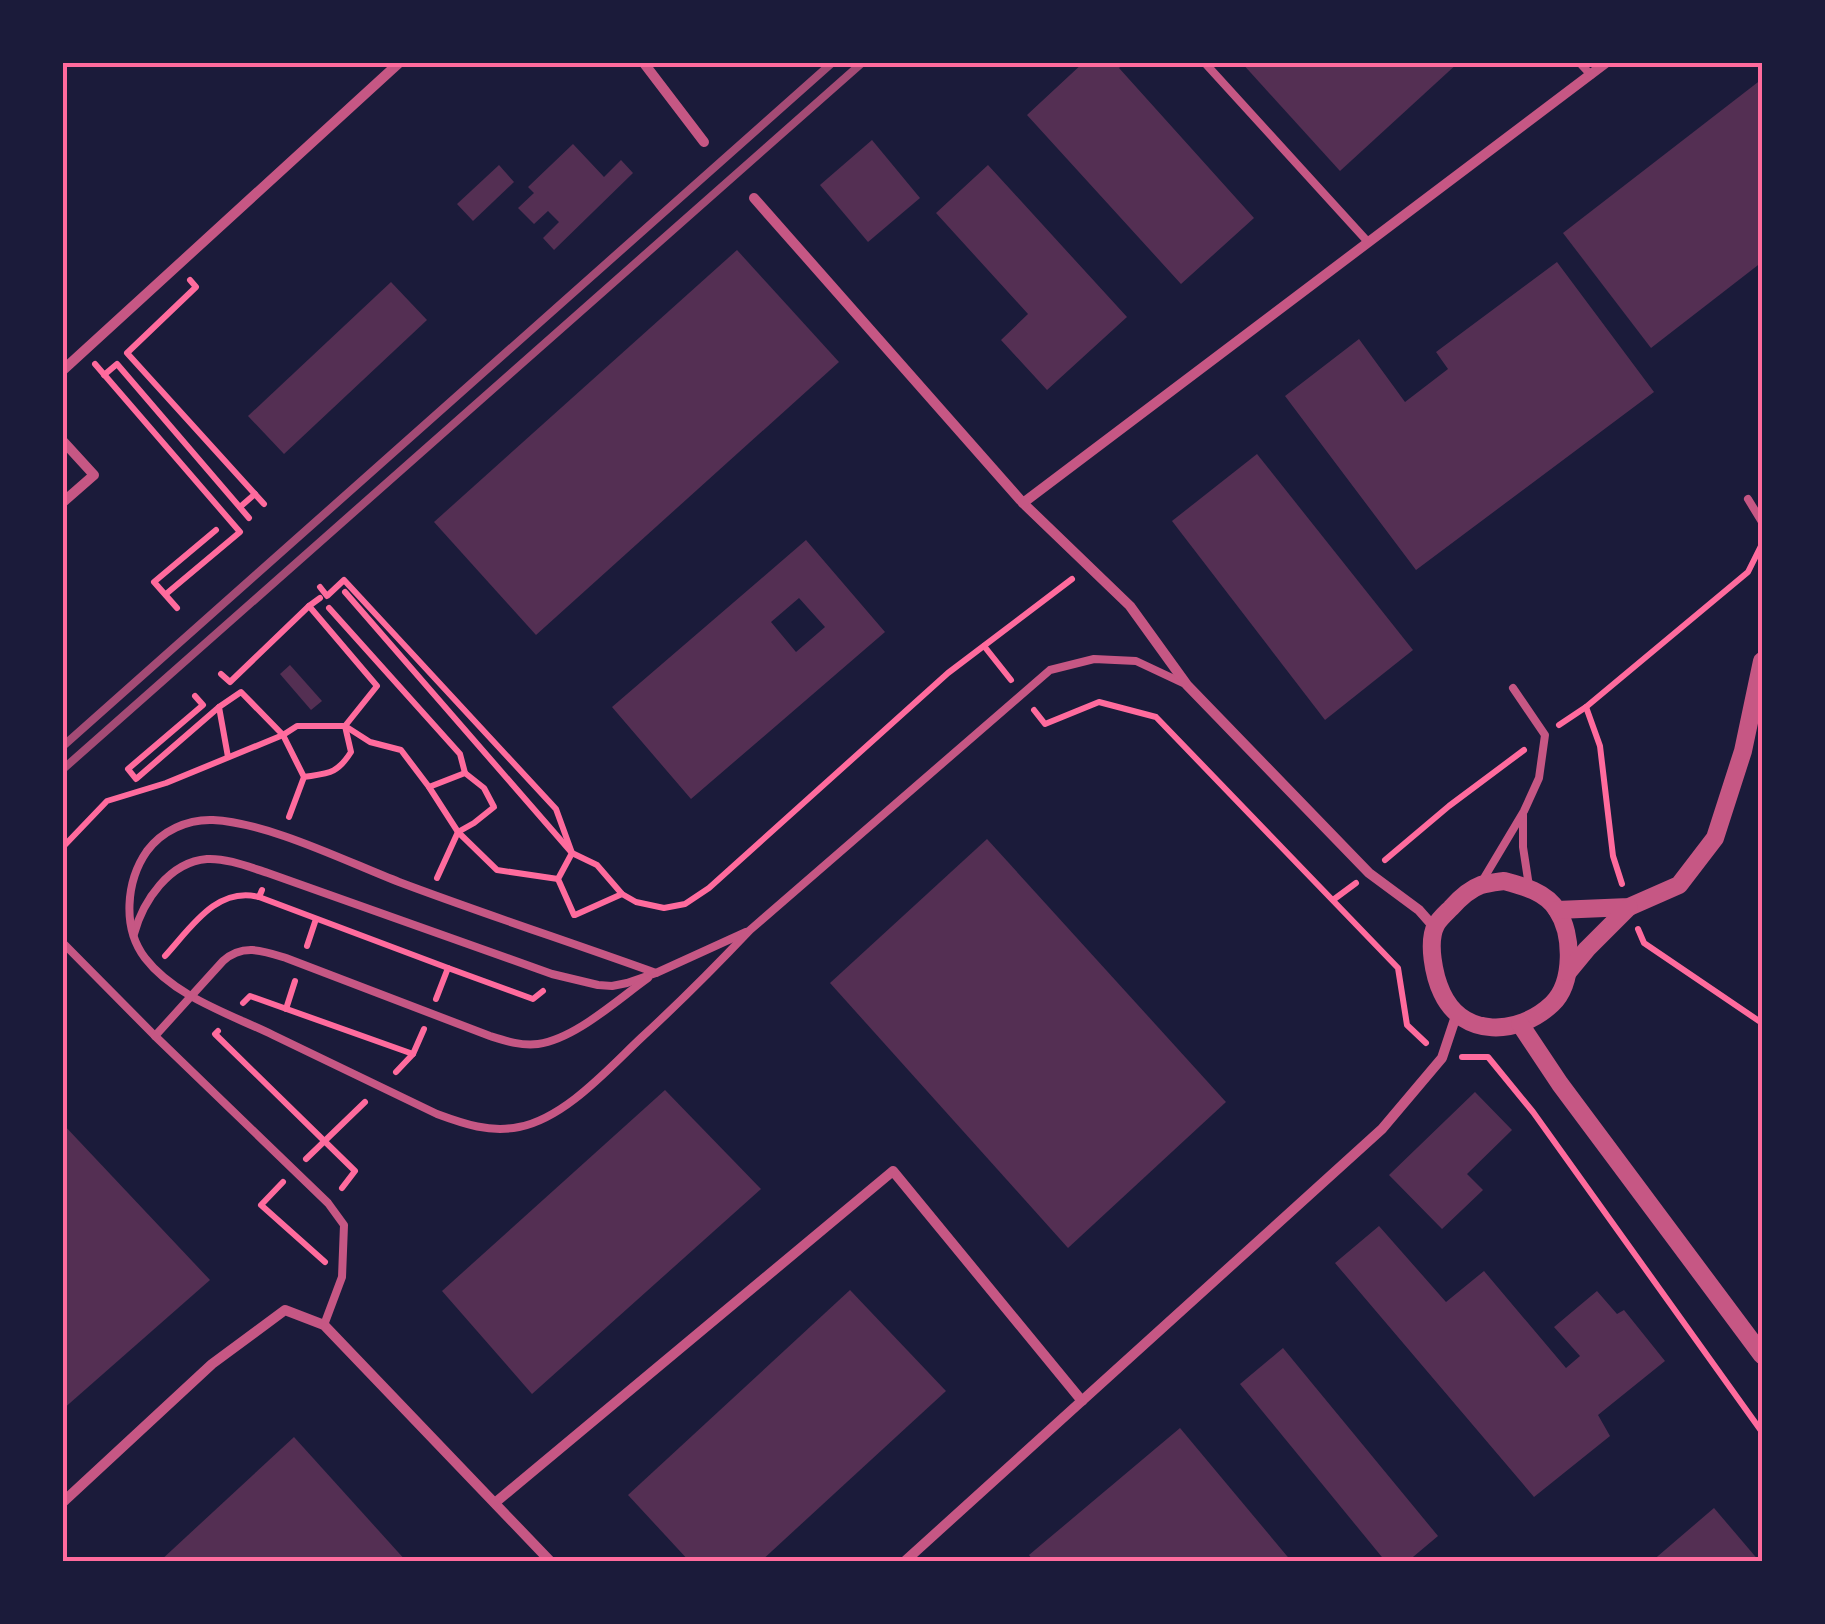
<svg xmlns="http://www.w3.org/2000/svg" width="1825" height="1624" font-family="'Varela Round',sans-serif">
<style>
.building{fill:#542f53;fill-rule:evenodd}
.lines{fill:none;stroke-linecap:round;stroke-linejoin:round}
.path{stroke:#ff6b9d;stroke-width:6}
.service{stroke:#c65784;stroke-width:8}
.minor{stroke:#c65784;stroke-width:10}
.tertiary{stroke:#c65784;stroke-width:18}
.rail{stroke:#a44b75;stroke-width:8}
.neatline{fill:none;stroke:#ff6b9d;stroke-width:4}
</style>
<rect width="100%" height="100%" fill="#1b1b3a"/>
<g class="building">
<path d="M1084,62H1126L1119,68L1254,218L1181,284L1027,115Z"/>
<path d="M1241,62H1459L1340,171Z"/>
<path d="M1762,79V262L1651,348L1563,233Z"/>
<path d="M872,140L920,198L868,242L820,185Z"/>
<path d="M573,144L604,177L621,160L633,173L554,250L543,238L559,222L548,211L534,224L518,208L534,193L528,187Z"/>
<path d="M499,165L514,182L473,221L457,204Z"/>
<path d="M988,165L1127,317L1047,390L1001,340L1028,314L936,213Z"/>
<path d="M737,250L839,362L536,635L434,522Z"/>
<path d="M1557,262L1654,392L1416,570L1285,396L1359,339L1405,402L1448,369L1436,352Z"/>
<path d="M391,282L427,320L284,454L248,416Z"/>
<path d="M1257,454L1413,650L1325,720L1172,521Z"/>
<path d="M806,540L885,632L691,799L612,707ZM799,598L825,627L796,652L771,622Z"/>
<path d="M290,665L322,701L311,710L280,674Z"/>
<path d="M987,839L1226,1102L1068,1248L830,983Z"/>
<path d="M665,1090L761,1189L532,1394L442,1291Z"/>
<path d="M1475,1092L1512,1130L1467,1174L1483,1190L1442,1229L1389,1175Z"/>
<path d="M62,1123L210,1280L62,1410Z"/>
<path d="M1379,1226L1446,1302L1484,1271L1566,1368L1580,1356L1554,1327L1597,1291L1617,1314L1624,1310L1665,1361L1598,1415L1610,1436L1534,1497L1335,1263Z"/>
<path d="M850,1290L946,1391L760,1562H690L628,1495Z"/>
<path d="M1283,1348L1438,1536L1407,1562H1386L1240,1384Z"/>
<path d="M1180,1428L1292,1562H1034L1029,1555Z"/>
<path d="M294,1437L407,1562H159Z"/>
<path d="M1714,1508L1760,1562H1651Z"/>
</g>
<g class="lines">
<g class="path">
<path d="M190,280L196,287L127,353L264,504"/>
<path d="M95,364L240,532L166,594"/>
<path d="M104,375L117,364L249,518"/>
<path d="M240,507L255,494"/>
<path d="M320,587L327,596L344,580L556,809L572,853L558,879L574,915"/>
<path d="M345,592L572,853L597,865L622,894L636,902L664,908L685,904L709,888L948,673L1072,579"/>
<path d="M309,606L320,598"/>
<path d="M177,608L154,582L216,530"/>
<path d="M329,608L460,754L465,773"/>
<path d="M984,646L1011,680"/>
<path d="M221,674L230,682L309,606L377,686L345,726L351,752C337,774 329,773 304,777L289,817"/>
<path d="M195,696L203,705L128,769L136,779L219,707"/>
<path d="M1586,707L1600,746L1613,856L1622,884"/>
<path d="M1034,710L1045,724L1099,702L1156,717L1398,968L1407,1025L1426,1043"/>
<path d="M1559,725L1586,707L1748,572L1762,544"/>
<path d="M228,757L219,707L241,692L283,735L304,777"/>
<path d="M429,787L465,773L484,788L494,807L474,823L458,832L437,878"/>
<path d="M62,848L107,801L166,783L283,735L297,726H345L370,742L401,750L429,787L458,832L497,870L558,879"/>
<path d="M1385,860L1449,806L1524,750"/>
<path d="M262,890L259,897L448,968L436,999"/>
<path d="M1333,900L1356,883"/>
<path d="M575,915L622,894"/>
<path d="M1638,929L1644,943L1759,1021L1762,1018"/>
<path d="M307,946L316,919"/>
<path d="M165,956C190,929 216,886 259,897"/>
<path d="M448,968L533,999L543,991"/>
<path d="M243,1003L250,996L413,1054"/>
<path d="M286,1009L295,981"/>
<path d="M218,1031L215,1034L355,1171L342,1188"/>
<path d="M1462,1057H1488L1533,1112L1762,1432"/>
<path d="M396,1072L413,1054L424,1029"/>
<path d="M306,1159L365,1102"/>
<path d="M283,1182L261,1205L325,1262"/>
</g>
<g class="service">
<path d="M1204,62L1368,242"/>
<path d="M1579,62L1591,75"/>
<path d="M1748,499L1762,522"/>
<path d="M1523,815V847L1529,886"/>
<path d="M1481,883L1524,811L1539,778L1545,735L1513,688"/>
<path d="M134,934C143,901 169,862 207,859C227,858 249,867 268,873L552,974L598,985L612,986L627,983L656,973L746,932"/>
<path d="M62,942L155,1036L328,1203L344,1225L342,1277L324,1325"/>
<path d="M656,973C570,942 484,914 399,882C345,861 269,823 213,820C187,819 162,831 147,851C126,881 122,928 145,958C175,997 230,1014 273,1035C328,1061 382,1088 437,1114C464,1124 490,1133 519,1127C565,1118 608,1069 641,1038C679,1003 715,967 750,930L1050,670L1094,659L1136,661L1185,684"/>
<path d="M155,1036L223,961C243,943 264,951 286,958L490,1036C506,1041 521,1046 538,1044C575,1039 617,1000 648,978"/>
</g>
<g class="minor">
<path d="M643,62L704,142"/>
<path d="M754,198L1023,503L1130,606L1187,685L1369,873L1419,910L1434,927"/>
<path d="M62,371L400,62"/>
<path d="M62,440L94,475L62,503"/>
<path d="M1023,503L1607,62"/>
<path d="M496,1502L893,1171L1082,1401"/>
<path d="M62,1503L212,1364L285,1310L324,1325L551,1562"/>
<path d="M904,1562L1382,1129L1442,1058L1456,1016"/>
</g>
<g class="tertiary">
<path d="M1504,881C1523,886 1546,892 1557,910C1573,934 1574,983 1552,1004C1518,1036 1463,1038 1442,993C1434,976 1427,942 1436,925C1439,919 1446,913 1451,908C1459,899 1470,889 1481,885C1488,883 1497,882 1504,881Z"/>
<path d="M1557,910L1629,907L1679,885L1715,838L1743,751L1762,661"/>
<path d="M1568,972L1587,949L1629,907"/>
<path d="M1520,1024L1560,1084L1762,1355"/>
</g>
<g class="rail">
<path d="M62,747L833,62"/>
<path d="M62,770L863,62"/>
</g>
</g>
<rect width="1825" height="1624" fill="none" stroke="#1b1b3a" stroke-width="130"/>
<rect x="65" y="65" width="1695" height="1494" class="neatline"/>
</svg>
